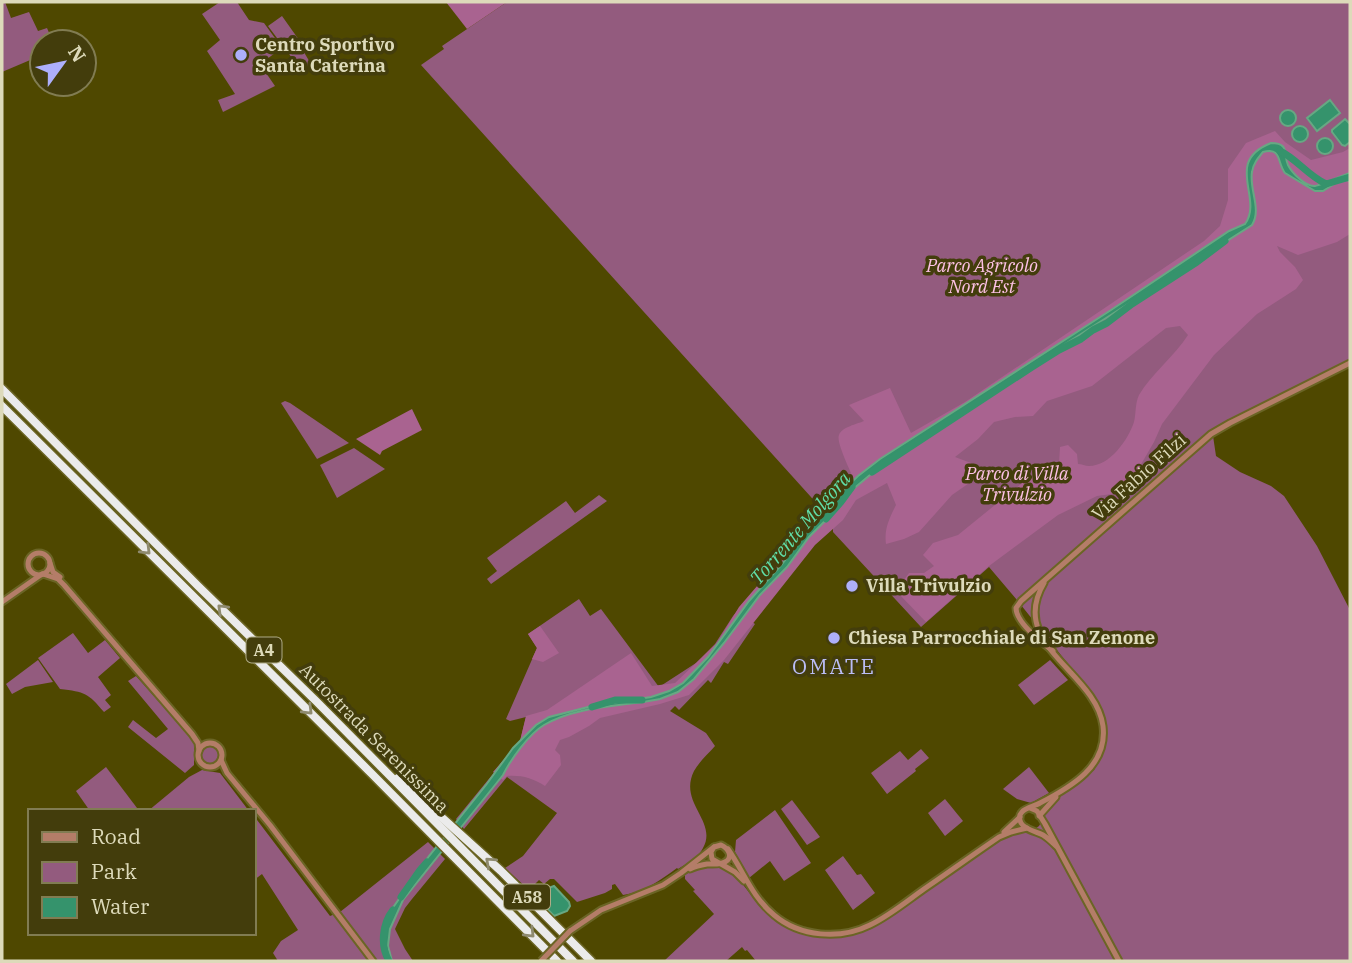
<svg xmlns="http://www.w3.org/2000/svg" width="1352" height="963" font-family="'IBM Plex Serif',serif">
<style>
.green{fill:#935b7e}
.forest{fill:#a96390}
.water{fill:#35936c;stroke:#67a883;stroke-width:2}
.lines{fill:none;stroke-linecap:round;stroke-linejoin:round}
.river{stroke:#35936c;stroke-width:7}
.minor-casing{stroke:#6b6525;stroke-width:9}
.highway-casing{stroke:#6b6525;stroke-width:11}
.minor{stroke:#b47d68;stroke-width:5}
.highway{stroke:#ebebeb;stroke-width:8}
.minor-bridge-casing{stroke:#6b6525;stroke-width:9;stroke-linecap:butt}
.minor-bridge{stroke:#b47d68;stroke-width:5}
.oneway{stroke:#8f8b70}
.poi-dot{fill:#adaffb;stroke:#433d0c;stroke-width:2.5}
.labels{text-anchor:middle;stroke-width:7;stroke-linejoin:round;paint-order:stroke}
.shield{fill:#433d0c;stroke:#afab86;stroke-width:2}
.shield-label{font-size:16px;font-weight:bold;fill:#dddaba}
.poi-label{font-size:18px;font-weight:bold;fill:#dddaba;stroke:#433d0c;text-anchor:start}
.park-label{font-size:18px;font-style:italic;fill:#fdc1e5;stroke:#433d0c}
.street-label{font-size:18px;fill:#dddaba;stroke:#433d0c}
.water-label{font-size:19px;font-style:italic;fill:#60dda7;stroke:#433d0c}
.quarter-label{font-size:21px;letter-spacing:2px;fill:#babcf5;stroke:#433d0c}
</style>
<rect width="100%" height="100%" fill="#4f4800"/>
<g class="green">
<path d="M2,2H5L11,18L29,12L38,31L47,28L53,42H42V55L2,72Z"/>
<path d="M220,2H237L249,20L264,23L280,45L279,50L267,59L268,64L264,70L275,86L223,112L218,100L235,94L207,51L220,40L202,14Z"/>
<path d="M507,2H1350V360L1212,429L1216,456L1240,472L1271,486L1284,496L1317,546L1350,610V961H756L747,950L745,951L742,947L726,961H664L714,914L693,891L695,890L685,879V875C701,864 718,864 734,874C745,886 754,900 766,912C796,941 830,939 868,930L1006,836L1035,829L1039,826L1050,806L1058,798L1094,770L1103,752L1106,737L1105,724L1102,711L1096,699L1017,600L989,567L921,627L833,532V527L828,522L747,618L755,624L728,664L724,662L711,683L708,680L679,710L675,706L670,711L706,733L715,746C708,754 699,762 694,771C678,803 718,821 703,848C699,857 686,864 678,869L677,868C661,880 644,892 623,895L615,884L612,885V889L605,893L577,902L554,879H550L544,884L539,880L529,890L505,868L523,856L557,813L507,777L464,829L456,819L520,741L526,717L510,721L506,719L537,648L528,634L579,599L590,616L601,609L659,687L696,663L715,644L733,616L802,534L820,507L421,65L444,49L442,46Z"/>
<path d="M282,16L304,47L302,49L311,64L301,70L268,26Z"/>
<path d="M285,401L290,403L349,443L317,459L281,403Z"/>
<path d="M354,448L385,469L337,498L320,465Z"/>
<path d="M599,495L607,501L491,584L487,579L497,571L487,558L566,501L575,513Z"/>
<path d="M73,633L88,653L105,640L120,658L98,677L111,695L105,700L111,707L104,712C88,693 85,692 60,689L38,658Z"/>
<path d="M38,660L53,682L25,687L12,694L6,684Z"/>
<path d="M1050,660L1068,680L1034,705L1018,685Z"/>
<path d="M136,676L194,741V765L185,773L128,727L133,720L156,738L168,729L128,681Z"/>
<circle cx="210" cy="755" r="9"/>
<path d="M921,749L929,758L915,769L916,771L887,794L871,773L900,751L908,760Z"/>
<path d="M106,767L137,808L133,811H90L76,791Z"/>
<path d="M1029,767L1049,793L1031,803L1017,799L1003,789Z"/>
<path d="M202,770L220,773L249,811H148L189,777Z"/>
<path d="M945,799L963,821L945,836L928,813Z"/>
<path d="M792,800L820,837L807,845L781,809Z"/>
<path d="M775,810L811,863L784,881L770,861L749,878L735,852L736,840Z"/>
<path d="M254,816L330,916L340,912L428,842L445,859L412,899L405,908L395,929L405,949L413,961H278L273,953L281,941L298,930L262,874L254,880Z"/>
<path d="M843,856L857,875L861,874L875,893L853,910L825,870Z"/>
</g>
<g class="forest">
<path d="M446,2H507L467,29Z"/>
<path d="M1275,131L1285,142L1311,160L1343,152L1350,148V234L1337,242L1298,255L1277,246L1280,252L1295,267L1303,280L1296,289L1257,314L1214,355L1162,424L1154,442L1129,485L1112,494L1097,496L1058,515L989,566L926,622L899,594L901,584L909,573H924L934,566L923,555L933,543L958,535L1027,479L1059,465L1060,447L1068,445L1077,454L1078,464C1082,464 1085,466 1089,466C1110,466 1128,440 1134,422C1136,414 1135,403 1139,395C1152,373 1174,357 1188,335L1180,326L1166,328L1092,386L1047,401L1033,416L1015,417L994,422L978,439L955,457L971,463L975,479L952,495L919,532L904,539L886,544C884,529 889,519 896,505L887,483L856,500L843,520L815,545L724,660L689,695L660,704L600,718L589,726L569,737L560,740L555,750L560,755L561,765L545,786C533,778 521,775 507,776L503,780L493,772L520,741L526,716L547,710L631,653L652,686L675,683L717,643L739,607L826,506L851,473C848,466 836,441 839,435C842,427 857,424 864,421L849,405L890,388L911,433L965,402L1204,241L1220,226L1228,200V169L1246,143Z"/>
<path d="M412,409L422,430L382,451L380,455L356,439Z"/>
<path d="M540,626L559,653L543,662L532,659L537,648L528,634Z"/>
</g>
<g class="water">
<path d="M1330,100L1340,113L1317,131L1307,118Z"/>
<circle cx="1288" cy="118" r="8"/>
<path d="M1345,119L1350,124V142L1345,146L1342,145L1332,132V130Z"/>
<circle cx="1300" cy="134" r="8"/>
<circle cx="1325" cy="146" r="8"/>
<path d="M1271,143C1290,143 1283,154 1288,165C1292,173 1305,186 1314,186C1320,186 1342,175 1350,173V181L1342,179L1323,191H1315L1285,173C1277,163 1282,147 1263,152C1258,158 1253,164 1252,172C1249,190 1262,209 1252,225L1023,371L883,464L845,496L830,516L809,537L787,567L760,595L724,643L694,679L678,692L660,699C622,707 578,705 544,725C529,734 511,759 503,775L403,900L390,929L388,946L392,961H388L384,948L383,937L387,920L392,909L429,856L486,785L513,748L536,725L549,717L592,706L651,697L669,691L683,683L708,657L749,601L782,564L825,508L858,476L880,459L1111,310L1229,231L1245,224C1264,198 1223,162 1271,143Z"/>
<path d="M554,886L569,902L570,906L567,911L554,916L536,897L543,890Z"/>
</g>
<g class="lines">
<g class="river">
<path d="M1280,151C1297,159 1307,175 1326,184L1350,177"/>
<path d="M872,472L1032,367L1059,350L1081,339L1093,330L1107,323L1132,304L1197,262L1225,241"/>
<path d="M826,519L841,502L852,487"/>
<path d="M592,707L615,700H642"/>
<path d="M401,897L420,870L427,862"/>
<path d="M389,961C380,946 382,924 393,910"/>
</g>
<defs>
<g id="minor">
<circle cx="39" cy="564" r="11"/>
<path d="M50,563L53,572L60,577"/>
<path d="M43,574L58,579L64,585L192,734L198,743L199,751"/>
<path d="M1044,583C1007,645 1096,672 1103,726C1108,766 1071,787 1040,803C1035,806 1025,808 1022,812C1019,815 1019,819 1021,823C1024,829 1037,832 1043,835C1048,838 1052,842 1056,846"/>
<path d="M2,602L42,574"/>
<path d="M1053,651C1041,642 1016,622 1016,608L1021,601L1211,434L1230,423L1350,363"/>
<circle cx="210" cy="755" r="12"/>
<path d="M221,760L227,773L270,825L373,961"/>
<path d="M1030,808L1037,811L1045,824L1119,961"/>
<path d="M1039,816L1056,797"/>
<path d="M1004,832L1020,817"/>
<path d="M728,849C744,872 752,897 774,915C800,937 840,940 870,925C889,916 907,901 924,889C949,872 974,854 999,837L1011,832L1027,828"/>
<path d="M721,864L735,872L744,881"/>
<path d="M690,869C696,866 701,865 707,864C712,864 720,865 725,862C734,857 728,848 721,845L714,847L711,852L712,859L719,863"/>
<path d="M570,931L601,910L663,885L681,873L714,847"/>
</g>
<g id="highway">
<path d="M2,389L198,586L316,701L573,961"/>
<path d="M2,406L373,775L557,961"/>
<path d="M398,778L501,871L591,961"/>
</g>
</defs>
<use href="#minor" class="minor-casing"/>
<use href="#highway" class="highway-casing"/>
<use href="#minor" class="minor"/>
<use href="#highway" class="highway"/>
<defs>
<path id="minor-bridge" d="M541,961L570,931"/>
</defs>
<use href="#minor-bridge" class="minor-bridge-casing"/>
<use href="#minor-bridge" class="minor-bridge"/>
</g>
<defs><path id="oneway-chevron" d="M-2-3.5L2.5 0L-2 3.5" fill="none" stroke-width="1.6" stroke-linecap="round" stroke-linejoin="round" transform="scale(1.75)"/></defs>
<g class="oneway">
<use href="#oneway-chevron" transform="translate(146 550) rotate(45)"/>
<use href="#oneway-chevron" transform="translate(222 609) rotate(-136)"/>
<use href="#oneway-chevron" transform="translate(308 710) rotate(45)"/>
<use href="#oneway-chevron" transform="translate(490 862) rotate(-138)"/>
<use href="#oneway-chevron" transform="translate(530 933) rotate(45)"/>
</g>
<g class="poi-dot">
<circle cx="241" cy="55" r="7"/>
<circle cx="852" cy="586" r="7"/>
<circle cx="834" cy="638" r="7"/>
</g>
<g class="labels">
<g class="shield">
<rect x="246.5" y="637.5" width="35" height="25" rx="5"/>
<rect x="504" y="884.5" width="46" height="25" rx="5"/>
</g>
<g class="shield-label">
<text x="264" y="656">A4</text>
<text x="527" y="903">A58</text>
</g>
<g class="poi-label">
<text x="255" y="51">Centro Sportivo<tspan x="255" dy="21">Santa Caterina</tspan></text>
<text x="866" y="592">Villa Trivulzio</text>
<text x="848" y="644">Chiesa Parrocchiale di San Zenone</text>
</g>
<g class="park-label">
<text x="982" y="272">Parco Agricolo<tspan x="982" dy="21">Nord Est</tspan></text>
<text x="1017" y="480">Parco di Villa<tspan x="1017" dy="21">Trivulzio</tspan></text>
</g>
<g class="street-label">
<text transform="translate(1139 477) rotate(-42)" y="6">Via Fabio Filzi</text>
<text transform="translate(374 738) rotate(45)" y="6">Autostrada Serenissima</text>
</g>
<g class="water-label">
<text transform="translate(800 528) rotate(-49)" y="7">Torrente Molgora</text>
</g>
<g class="quarter-label">
<text x="834" y="674">OMATE</text>
</g>
</g>
<rect width="1352" height="963" fill="none" stroke="#dddaba" stroke-width="7"/>
<rect x="28" y="809" width="228" height="126" fill="#433d0c" stroke="#817c52" stroke-width="2"/>
<rect x="42" y="832" width="35" height="10" fill="#b47d68" stroke="#817c52" stroke-width="2"/>
<text x="91" y="844" font-size="21" fill="#dddaba">Road</text>
<rect x="42" y="862" width="35" height="21" fill="#935b7e" stroke="#817c52" stroke-width="2"/>
<text x="91" y="879" font-size="21" fill="#dddaba">Park</text>
<rect x="42" y="897" width="35" height="21" fill="#35936c" stroke="#817c52" stroke-width="2"/>
<text x="91" y="914" font-size="21" fill="#dddaba">Water</text>
<g transform="translate(63 63) rotate(57)"><circle r="33" fill="#433d0c" stroke="#817c52" stroke-width="2"/>
<path d="M0-5L12 26L0 18L-12 26Z" fill="#adaffb"/>
<text y="-10" font-size="19" font-weight="bold" text-anchor="middle" fill="#dddaba">N</text>
</g>
</svg>
